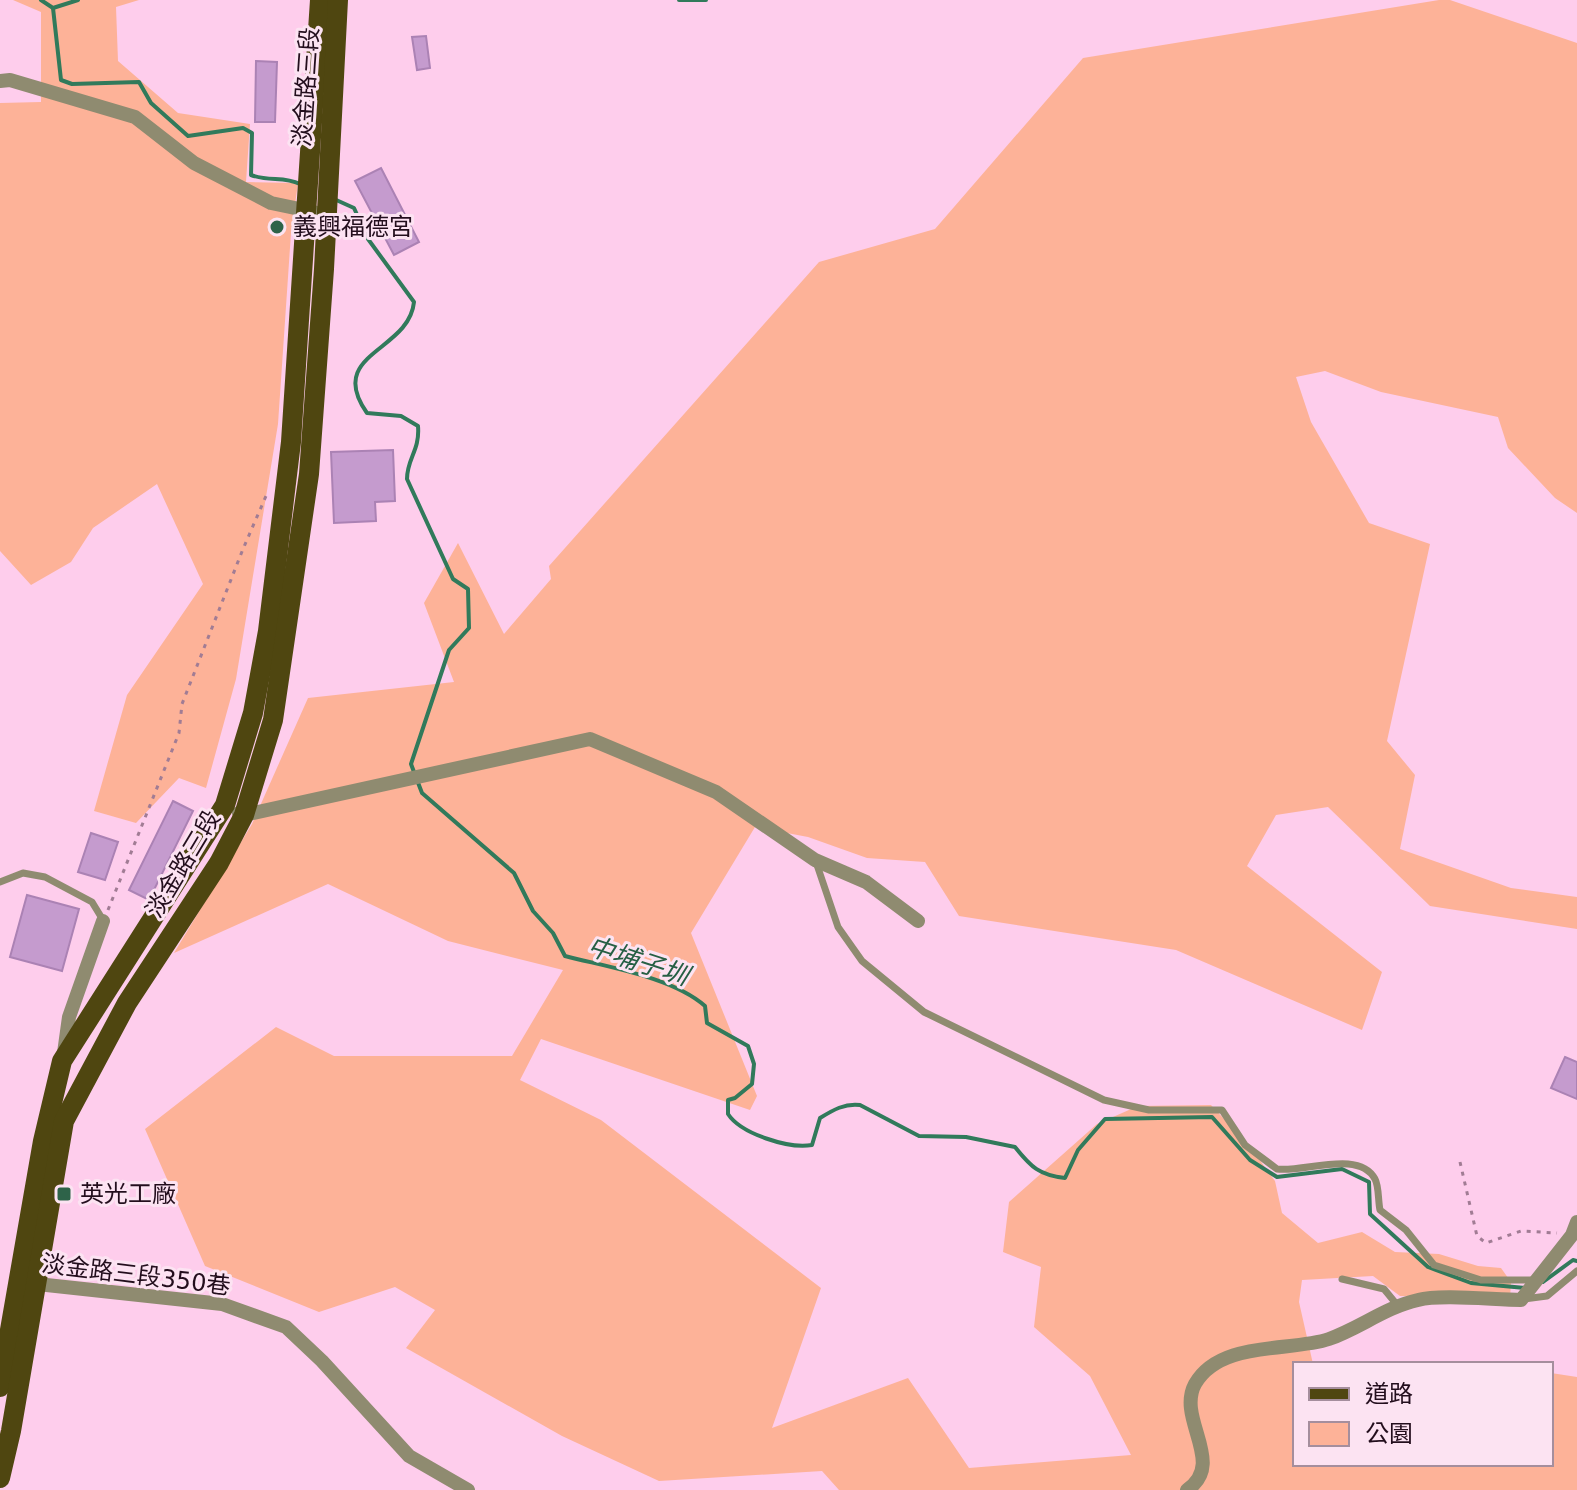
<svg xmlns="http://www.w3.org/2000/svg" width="1577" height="1490" font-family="'DejaVu Sans','Noto Sans TC',sans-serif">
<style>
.green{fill:#fdb298}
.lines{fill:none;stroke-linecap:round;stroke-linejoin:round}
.stream{stroke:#317a5b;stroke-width:4}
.building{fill:#c59bce;stroke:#ab82b4;stroke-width:2}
.path{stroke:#a17c94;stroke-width:3;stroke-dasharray:4 6;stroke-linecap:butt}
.service{stroke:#8f8b70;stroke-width:7}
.minor{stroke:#8f8b70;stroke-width:14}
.primary{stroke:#4f4610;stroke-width:20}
.poi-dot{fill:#2e6349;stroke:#fce3f2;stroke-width:3}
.labels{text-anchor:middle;stroke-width:6;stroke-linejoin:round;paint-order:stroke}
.street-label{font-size:24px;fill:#230e1d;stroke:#fce3f2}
.poi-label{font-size:24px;fill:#230e1d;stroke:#fce3f2;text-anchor:start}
.water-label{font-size:26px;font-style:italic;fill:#265f44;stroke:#fce3f2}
</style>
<rect width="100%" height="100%" fill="#fecdec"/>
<g class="green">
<path d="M13,0H139L116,7L118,61L178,113L250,124L246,182L298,183L291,233L278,424L236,679L206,788L179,778L136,823L94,811L127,695L203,584L157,484L93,528L71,562L31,585L0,551V103L41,102V12Z"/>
<path d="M1439,0H1450L1577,43V513L1555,498L1508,448L1498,417L1381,392L1325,371L1296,377L1311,422L1369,523L1430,544L1387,741L1415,775L1400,849L1511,888L1577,897V929L1430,906L1328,807L1276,815L1247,866L1382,972L1362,1030L1176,950L959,916L925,862L867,858L808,837L755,827L691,933L757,1096L750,1110L541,1039L520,1080L601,1120L821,1288L772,1428L908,1378L969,1468L1131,1455L1090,1376L1034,1327L1041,1267L1003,1252L1009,1202L1097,1124L1138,1106L1211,1105L1251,1148L1275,1181L1282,1213L1318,1243L1362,1232L1395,1252L1439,1254L1478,1266L1501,1268L1511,1282L1510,1298L1400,1296L1373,1276L1302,1280L1299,1302L1313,1364H1295V1464H1551V1373L1577,1377V1490H839L822,1471L659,1481L562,1436L406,1348L435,1310L395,1287L319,1312L205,1266L145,1129L276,1027L334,1056H512L563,970L448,941L328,884L174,953L252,824L308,698L454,682L424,603L458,543L504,634L551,579L549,566L819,262L935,229L1083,58Z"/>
</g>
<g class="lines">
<g class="stream">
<path d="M41,0L53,8L78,0"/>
<path d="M679,0H706"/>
<path d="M53,8L61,80L72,84L139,82L151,103L188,136L243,128L252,133L251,175C270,182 283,176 300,184"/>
<path d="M334,199L354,208L368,239L414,302C409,352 325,353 367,413L401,416L418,426C420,451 407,458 407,479L453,579L468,589L469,628L449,650L411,764L414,772"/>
<path d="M417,780L422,793L514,873L533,911L553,933L565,956C607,967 672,977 705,1006L707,1023L748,1046L754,1064L752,1084L735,1098L728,1100V1114C741,1134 789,1149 812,1145L820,1118C833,1110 845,1103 860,1105L919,1136L966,1137L1015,1147C1031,1167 1039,1175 1065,1178L1078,1150L1105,1119L1212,1117L1250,1160L1277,1177L1342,1169L1369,1182L1370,1214L1428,1267L1471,1283L1525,1288"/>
<path d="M1543,1282L1573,1260L1577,1261"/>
</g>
</g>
<g class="building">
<path d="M426,36L430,68L417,70L412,37Z"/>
<path d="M256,61L277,62L275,122H255Z"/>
<path d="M381,168L419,242L394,255L355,181Z"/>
<path d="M393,450L395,501L375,502L376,521L334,523L331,452Z"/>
<path d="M173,801L193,811L149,900L129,890Z"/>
<path d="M91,833L118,842L105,880L78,872Z"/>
<path d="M27,895L79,909L62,971L10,957Z"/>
<path d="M1565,1057L1577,1062V1099L1551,1088Z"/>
</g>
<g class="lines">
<g class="path">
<path d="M108,910L179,733L182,704L243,549L266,496"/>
<path d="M1460,1162L1477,1236L1486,1243L1521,1231L1557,1233"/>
</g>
<g class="service">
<path d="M816,862L838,927L862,961L924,1012L1104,1100L1149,1110H1222L1245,1145L1277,1169C1303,1173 1359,1149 1375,1179C1379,1186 1378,1201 1380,1210L1406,1230L1434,1265L1481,1280H1535"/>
<path d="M0,882L23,873L45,877L92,902L103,920"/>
<path d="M1342,1279L1384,1289L1398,1306"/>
<path d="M1524,1299L1547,1296L1577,1271"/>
</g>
<g class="minor">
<path d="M0,81L10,80L135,117L194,163L271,203L314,212"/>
<path d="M239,813L244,815L590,739L716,792L815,860L866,882L918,921"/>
<path d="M64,1053L69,1017L103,921"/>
<path d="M28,1283L222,1304L286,1327L322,1361L409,1456L468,1490"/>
<path d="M1187,1490C1227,1463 1176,1419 1195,1384C1220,1340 1291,1352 1329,1339C1360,1328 1386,1307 1418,1300C1441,1294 1495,1300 1521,1300L1572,1235L1577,1222"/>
</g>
<g class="primary">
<path d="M0,1387L43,1141L62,1061L225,805L253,713L268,631L291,442L320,0"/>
<path d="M0,1478L11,1431L64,1121L127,1003L219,863L244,815L273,720L309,474L324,269L338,0"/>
</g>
</g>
<g class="poi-dot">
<circle cx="277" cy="227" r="8"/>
<rect x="56" y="1186" width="16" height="16" rx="4"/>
</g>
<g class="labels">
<g class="street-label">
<text transform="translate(306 87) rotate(-86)" y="8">淡金路三段</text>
<text transform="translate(183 864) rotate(-59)" y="8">淡金路三段</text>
<text transform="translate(136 1275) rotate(7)" y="8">淡金路三段350巷</text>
</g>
<g class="poi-label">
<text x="293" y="235">義興福德宮</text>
<text x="80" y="1202">英光工廠</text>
</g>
<g class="water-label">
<text transform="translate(638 961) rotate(18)" y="9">中埔子圳</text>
</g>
</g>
<rect x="1293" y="1362" width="260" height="104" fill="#fce3f2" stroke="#a58e9d" stroke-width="2"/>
<rect x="1309" y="1388" width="40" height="12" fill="#4f4610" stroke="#a58e9d" stroke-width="2"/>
<text x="1365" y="1402" font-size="24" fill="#230e1d">道路</text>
<rect x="1309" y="1422" width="40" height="24" fill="#fdb298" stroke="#a58e9d" stroke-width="2"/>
<text x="1365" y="1442" font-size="24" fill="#230e1d">公園</text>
</svg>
